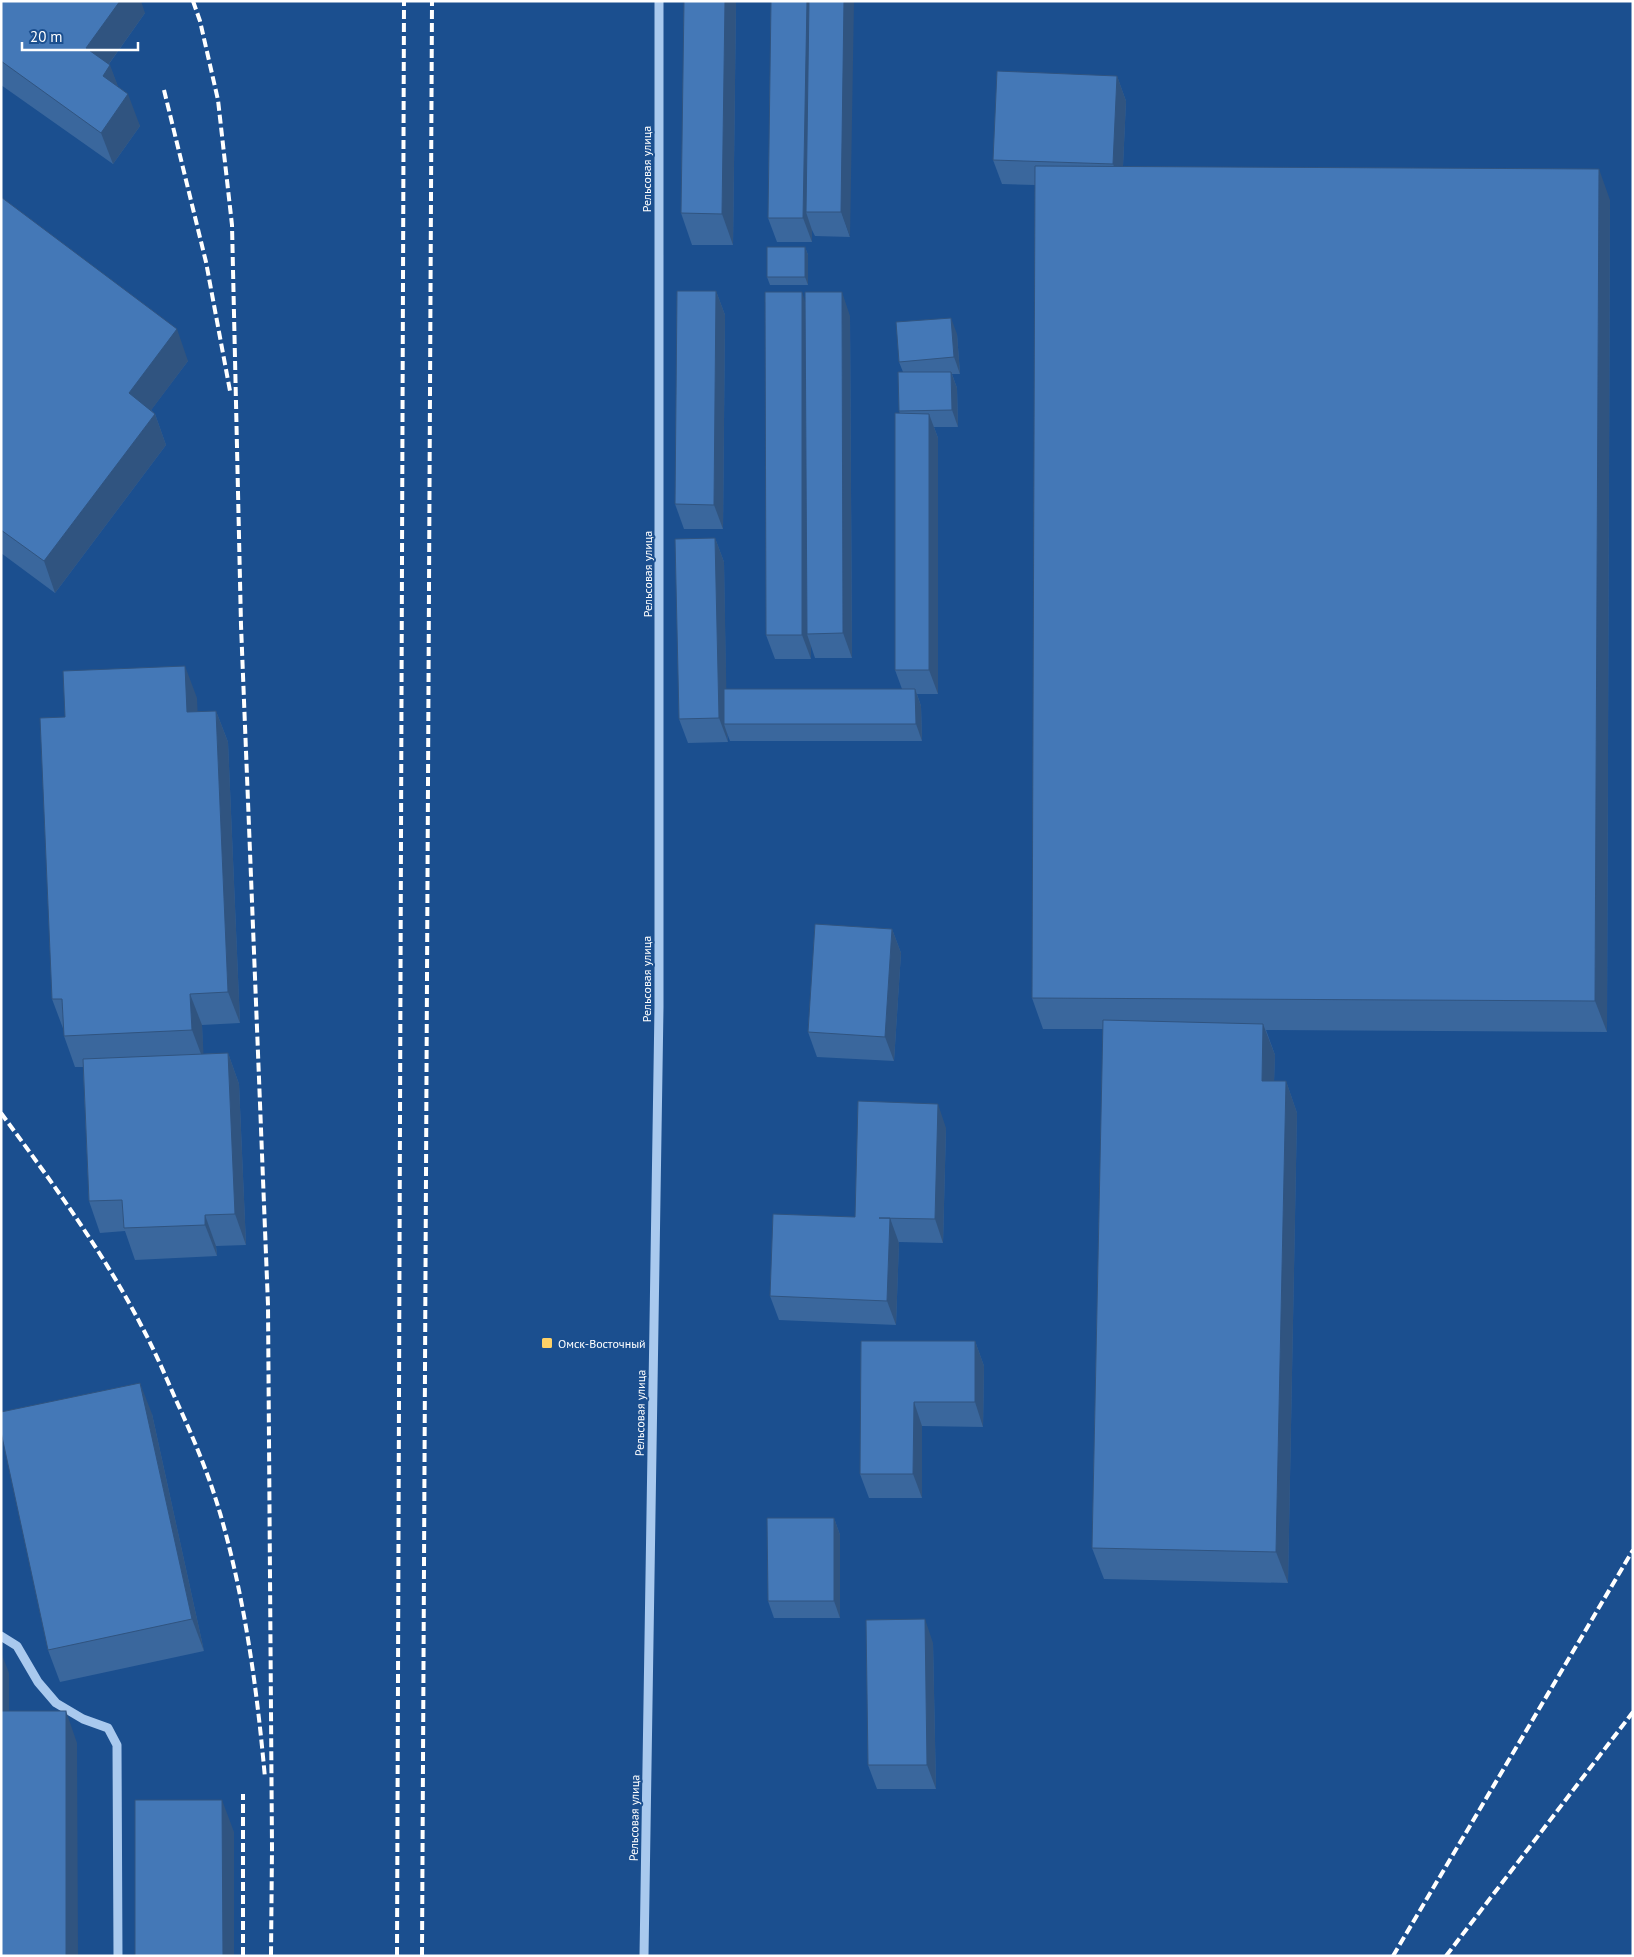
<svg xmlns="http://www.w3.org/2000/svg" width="1634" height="1957" font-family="'PT Sans',sans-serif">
<rect width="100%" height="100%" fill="#1b4f8f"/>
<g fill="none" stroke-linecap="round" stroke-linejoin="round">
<g stroke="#a9c9ee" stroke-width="9">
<polyline points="1,1636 17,1646 38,1682 56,1703 83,1719 108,1728 117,1745 118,1956"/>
<polyline points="644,1956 659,1007 659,1"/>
</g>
<g stroke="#fff" stroke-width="4" stroke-dasharray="9 4" stroke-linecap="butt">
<polyline points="193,1 200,21 218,100 232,225 241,625 268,1305 272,1848 271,1956"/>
<polyline points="164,90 206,262 230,391"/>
<path d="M1 1113C51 1181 102 1250 141 1325 154 1349 165 1375 176 1400 193 1437 209 1475 220 1513 245 1599 257 1689 265 1778"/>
<polyline points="243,1956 243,1794"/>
<polyline points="397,1956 404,1"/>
<polyline points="422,1956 432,1"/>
<polyline points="1393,1956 1633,1550"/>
<polyline points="1446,1956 1633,1712"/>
</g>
</g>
<g fill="#3a679d">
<polygon points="1,1 145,13 109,64 118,87 140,126 113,164 1,85"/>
<polygon points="684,1 736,1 733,245 692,245 681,213"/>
<polygon points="771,1 850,237 815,236 812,230 812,242 777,242 768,218"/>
<polygon points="1117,76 1126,101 1123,166 1610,200 1607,1032 1266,1030 1275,1055 1274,1081 1286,1081 1297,1113 1288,1583 1104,1579 1092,1548 1103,1029 1043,1029 1032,998 1035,185 1002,184 993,160"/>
<polygon points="1,197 188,361 151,410 155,414 166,445 55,593 1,553"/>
<polygon points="805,247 808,255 808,285 770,285 767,277"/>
<polygon points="716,291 725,315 723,529 684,529 675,504"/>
<polygon points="805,303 850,316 852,658 815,658 811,646 811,659 775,659 766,635"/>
<polygon points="957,334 960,374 952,374 957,388 958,427 934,427 938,438 938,694 917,694 921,706 922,741 730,741 727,733 728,742 688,743 679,719 715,538 724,562 726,689 902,689 895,670 900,414 899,411 903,372 899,362"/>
<polygon points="197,698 197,712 216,711 228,742 240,1023 202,1025 203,1054 228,1053 239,1084 246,1245 216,1246 217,1256 135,1260 125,1231 100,1233 89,1201 83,1067 75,1067 64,1036 64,1031 52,999 65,717"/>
<polygon points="892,929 901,953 894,1061 817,1057 808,1032"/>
<polygon points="946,1128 943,1243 899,1242 896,1325 779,1320 770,1296 855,1217"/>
<polygon points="861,1341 975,1341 984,1366 983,1427 922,1426 922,1498 869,1498 860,1474"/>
<polygon points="152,1414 204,1651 60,1682 48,1650"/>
<polygon points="834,1518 840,1535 840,1618 774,1618 768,1601"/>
<polygon points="933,1643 936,1789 877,1789 868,1765"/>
</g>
<g fill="#305480">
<polygon points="120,1 141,1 145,13 98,79 86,48"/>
<polygon points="725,1 736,1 733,245 722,214"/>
<polygon points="807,1 816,1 806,212 812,230 812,242 803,218"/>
<polygon points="844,1 854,1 850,237 841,212"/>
<polygon points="110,65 122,97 103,76"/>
<polygon points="1117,76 1126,101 1122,188 1113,164"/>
<polygon points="128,94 140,126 113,164 101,133"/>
<polygon points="1599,169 1610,200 1607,1032 1595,1001"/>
<polygon points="805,247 808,255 808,285 805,277"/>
<polygon points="716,291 725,315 723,529 714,505"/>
<polygon points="802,292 810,317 807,634 811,646 811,659 802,635"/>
<polygon points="842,292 850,316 852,658 843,633"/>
<polygon points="951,318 957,334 960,374 954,357"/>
<polygon points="177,329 188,361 140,425 129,393"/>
<polygon points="951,372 957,388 958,427 952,410"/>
<polygon points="155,414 166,445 55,593 44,561"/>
<polygon points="929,414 938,438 938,694 929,670"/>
<polygon points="715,538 724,562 727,724 724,724 727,733 728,742 719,718"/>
<polygon points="185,666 197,698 199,744 187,712"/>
<polygon points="915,689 921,706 922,741 916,724"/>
<polygon points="216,711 228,742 240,1023 228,992"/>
<polygon points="892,929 901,953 894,1061 885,1037"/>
<polygon points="190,994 202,1025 204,1062 192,1030"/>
<polygon points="1263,1024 1275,1055 1273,1112 1262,1081"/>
<polygon points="228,1053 239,1084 246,1245 235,1214"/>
<polygon points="1286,1081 1297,1113 1288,1583 1276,1552"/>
<polygon points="938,1104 946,1128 943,1243 935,1219"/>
<polygon points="205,1215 216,1246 217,1256 205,1225"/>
<polygon points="890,1218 899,1243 896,1325 887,1301"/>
<polygon points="975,1341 984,1366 983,1427 975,1402"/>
<polygon points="140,1383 152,1414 204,1651 192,1619"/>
<polygon points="914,1402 922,1426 922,1498 913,1474"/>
<polygon points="834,1518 840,1535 840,1618 834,1601"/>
<polygon points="925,1619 933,1643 936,1789 927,1765"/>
<polygon points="1,1652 9,1673 9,1742 1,1720"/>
<polygon points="66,1711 77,1743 78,1956 66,1956"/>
<polygon points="222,1800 234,1832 234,1956 223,1956"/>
</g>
<g fill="#4478b7" stroke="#305480">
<polygon points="1,1 120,1 86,48 110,65 103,76 128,94 101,133 1,61"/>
<polygon points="684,1 725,1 722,214 681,213"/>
<polygon points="771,1 807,1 803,218 768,218"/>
<polygon points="809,1 844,1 841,212 806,212"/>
<polygon points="997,71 1117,76 1113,164 993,160"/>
<polygon points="1035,166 1599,169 1595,1001 1032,998"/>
<polygon points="1,197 177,329 129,393 155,414 44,561 1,530"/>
<rect x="767" y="247" width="38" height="30"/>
<polygon points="677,291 716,291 714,505 675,504"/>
<polygon points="765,292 802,292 802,635 766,635"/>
<polygon points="805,292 842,292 843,633 807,634"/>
<polygon points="951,318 954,357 899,362 896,322"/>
<polygon points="898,372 951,372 952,410 899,411"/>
<polygon points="895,413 929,414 929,670 895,670"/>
<polygon points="715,538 719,718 679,719 675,539"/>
<polygon points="185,666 187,712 216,711 228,992 190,994 192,1030 64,1036 62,999 52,999 40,718 65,717 63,671"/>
<polygon points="724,689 915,689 916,724 724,724"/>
<polygon points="815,924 892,929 885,1037 808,1032"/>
<polygon points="1103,1020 1263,1024 1262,1081 1286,1081 1276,1552 1092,1548"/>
<polygon points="228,1053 235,1214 205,1215 205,1225 124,1228 122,1200 89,1201 83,1059"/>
<polygon points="858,1101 938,1104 935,1219 879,1218 890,1218 887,1301 770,1296 773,1214 855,1217"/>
<polygon points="861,1341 975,1341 975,1402 914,1402 913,1474 860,1474"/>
<polygon points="140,1383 192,1619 48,1650 1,1432 1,1412"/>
<polygon points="767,1518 834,1518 834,1601 768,1601"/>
<polygon points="925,1619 927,1765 868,1765 866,1620"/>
<rect x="1" y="1711" width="65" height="245"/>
<polygon points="135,1800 222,1800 223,1956 135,1956"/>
</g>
<rect fill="#ffd166" stroke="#1b4f8f" stroke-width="2" x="541" y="1337" width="12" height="12" rx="2.5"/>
<g text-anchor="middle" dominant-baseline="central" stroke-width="4" stroke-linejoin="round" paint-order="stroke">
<g font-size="12" fill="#fff" stroke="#1b4f8f">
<text transform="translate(646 169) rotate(-90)">Рельсовая улица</text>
<text transform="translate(647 574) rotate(-90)">Рельсовая улица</text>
<text transform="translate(646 979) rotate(-90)">Рельсовая улица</text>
<text transform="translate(640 1413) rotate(-89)">Рельсовая улица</text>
<text transform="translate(634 1818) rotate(-89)">Рельсовая улица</text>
</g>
<g font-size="12" fill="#fff" stroke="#1b4f8f" text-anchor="start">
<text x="558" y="1343">Омск-Восточный</text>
</g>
</g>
<rect width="1634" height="1957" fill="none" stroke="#ffffff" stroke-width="5"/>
<path d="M22 42v8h116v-8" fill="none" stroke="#ffffff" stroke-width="2.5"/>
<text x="30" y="42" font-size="15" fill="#ffffff" stroke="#1b4f8f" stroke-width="4" paint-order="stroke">20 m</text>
</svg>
